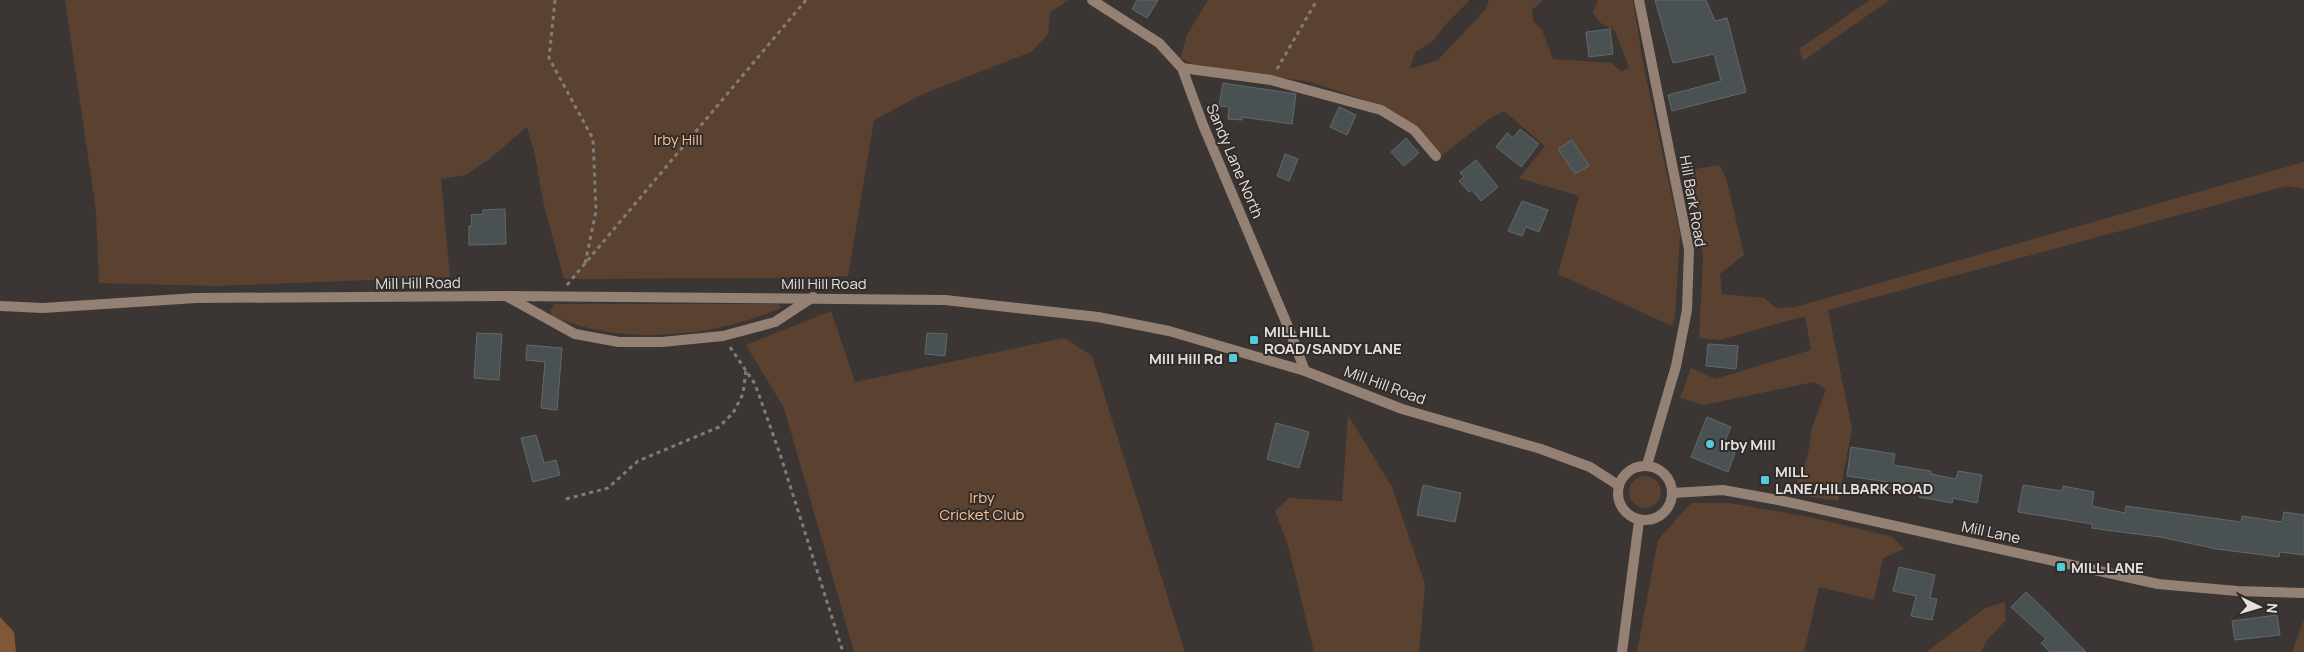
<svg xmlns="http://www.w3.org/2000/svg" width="2304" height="652" font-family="Manrope,sans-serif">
<rect width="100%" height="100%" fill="#3b3633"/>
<g fill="#5b4230">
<polygon points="65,0 1069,0 1050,12 1048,34 1031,52 923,94 874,120 848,276 774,278 564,279 543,201 535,155 527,127 488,160 466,175 441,179 450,277 217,286 99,283 96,210"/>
<polygon points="1208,0 1470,0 1445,25 1432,42 1415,52 1410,69 1438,60 1486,9 1489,0 1543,0 1532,10 1533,21 1542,30 1553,59 1611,63 1622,72 1629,67 1615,31 1599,22 1593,12 1598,0 1633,0 1643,63 1680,234 1675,316 1672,326 1558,274 1579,196 1519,178 1545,146 1504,111 1489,119 1441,156 1419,129 1396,113 1365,100 1310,82 1193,64 1180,58 1187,35"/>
<polygon points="1870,0 1889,0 1803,61 1799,49"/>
<polygon points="2304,162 2304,189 2286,186 1828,310 1852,429 1838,501 1792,494 1808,455 1812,428 1826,389 1814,382 1704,405 1680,398 1691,368 1715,379 1811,350 1805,316 1719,340 1699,338 1703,259 1690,170 1719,165 1726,178 1744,255 1720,274 1722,294 1764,298 1776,308 1795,307"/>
<path d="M554 304H779L781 308C714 337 625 346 557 318L552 315 550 311Z"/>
<polygon points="831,311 855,382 1064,338 1092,356 1185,652 854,652 784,408 746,345"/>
<polygon points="1348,415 1392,487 1425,584 1419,652 1314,652 1288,545 1275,511 1289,498 1342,501"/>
<circle cx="1645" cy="492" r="16"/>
<polygon points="1691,503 1730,503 1814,518 1893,537 1904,549 1883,558 1874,600 1819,587 1804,652 1637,652 1658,540"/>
<polygon points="2005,602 2006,620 1987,640 1981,652 1926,652 1985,608"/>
<polygon points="2304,619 2304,652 2292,652"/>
</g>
<polygon fill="#815736" points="0,617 14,632 16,652 0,652"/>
<g fill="#4a5153" stroke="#62696b">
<polygon points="1137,0 1158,0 1147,18 1132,9"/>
<polygon points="1655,0 1706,0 1715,21 1727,18 1746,92 1672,111 1668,95 1721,81 1714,54 1673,63"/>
<polygon points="1610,29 1613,54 1589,57 1586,32"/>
<polygon points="1223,83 1296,94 1292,124 1242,117 1242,120 1228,119 1229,107 1219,106"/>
<polygon points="1339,107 1356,115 1347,135 1330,127"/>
<polygon points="1520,129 1539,144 1521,167 1496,147 1507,133 1513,138"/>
<polygon points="1406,138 1419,153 1404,166 1391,152"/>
<polygon points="1572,140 1589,166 1575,174 1558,149"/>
<polygon points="1285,154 1298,159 1289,181 1277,176"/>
<polygon points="1476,160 1498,187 1481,201 1472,190 1469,192 1459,181 1464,177 1460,173"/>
<polygon points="1522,201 1548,210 1539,232 1526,227 1522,236 1508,231"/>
<polygon points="505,209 506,244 469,245 469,226 472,226 471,215 483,214 483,210"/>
<polygon points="477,333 502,334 499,380 474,378"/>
<polygon points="927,333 947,334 945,356 925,354"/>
<polygon points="1708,344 1738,346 1736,369 1706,366"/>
<polygon points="527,345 562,348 557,410 541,408 545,362 526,360"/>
<polygon points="1707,417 1731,427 1722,448 1735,453 1728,472 1691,457"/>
<polygon points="1276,423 1309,432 1299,468 1267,459"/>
<polygon points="536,435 544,463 556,460 560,475 533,482 521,438"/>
<polygon points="1851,447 1895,454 1893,465 1931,471 1931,474 1956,479 1958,471 1982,475 1977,503 1953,498 1952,503 1919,497 1920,493 1887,488 1888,482 1847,476"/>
<polygon points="1423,485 1461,493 1455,522 1417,515"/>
<polygon points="2023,485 2062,491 2063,486 2094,492 2092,506 2125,513 2126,506 2241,522 2242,516 2282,522 2284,512 2304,515 2304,555 2280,552 2279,557 2217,549 2160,537 2105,530 2092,528 2092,524 2018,512"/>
<polygon points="1899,567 1935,575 1930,598 1937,599 1932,620 1911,616 1916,596 1893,591"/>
<polygon points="2026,592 2044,609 2086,652 2050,652 2041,643 2046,639 2011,607"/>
<polygon points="2277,615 2280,635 2235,640 2232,621"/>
</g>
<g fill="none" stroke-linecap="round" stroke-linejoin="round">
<g stroke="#807c79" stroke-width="3" stroke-dasharray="4 4" stroke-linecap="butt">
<polyline points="555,0 549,58 593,139 596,211 585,264"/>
<polyline points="1277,69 1317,0"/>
<polyline points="567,285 806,0"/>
<polyline points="730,347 755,384 780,454 843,652"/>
<polyline points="566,499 608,488 638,461 719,427 733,413 743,394 746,370"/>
</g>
<g stroke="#958173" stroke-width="10">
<polyline points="1182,68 1271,80 1381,110 1414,130 1436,156"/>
<polyline points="506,296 575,334 619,342 662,342 723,336 775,322 813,297"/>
</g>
<polyline stroke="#958173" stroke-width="10" points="1092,0 1159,43 1182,68 1203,125 1289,329 1305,371"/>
<g stroke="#958173" stroke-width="10">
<polyline points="1639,0 1689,249 1687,310 1676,366 1647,465"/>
<polyline points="0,306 43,308 196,298 506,296 945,300 1098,317 1169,331 1305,371 1402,409 1541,449 1590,467 1618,485"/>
<circle cx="1645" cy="493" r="27"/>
<polyline points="1673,493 1723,490 1783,501 2158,584 2237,591 2304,593"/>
<polyline points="1622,652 1639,521"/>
</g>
</g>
<g fill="#54cadd" stroke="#312c29" stroke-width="2">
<rect x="1249" y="335" width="10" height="10" rx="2.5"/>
<rect x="1228" y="353" width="10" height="10" rx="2.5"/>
<circle cx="1710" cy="444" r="5"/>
<rect x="1760" y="475" width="10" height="10" rx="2.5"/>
<rect x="2056" y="562" width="10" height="10" rx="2.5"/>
</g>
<g text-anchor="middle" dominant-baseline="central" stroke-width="4" stroke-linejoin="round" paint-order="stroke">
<g font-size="15" fill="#f8c299" stroke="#312c29">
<text x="678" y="139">Irby Hill</text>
<text x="982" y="497">Irby<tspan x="982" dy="17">Cricket Club</tspan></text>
</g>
<g font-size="15" fill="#e4e1df" stroke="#312c29">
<text transform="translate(1235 161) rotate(67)">Sandy Lane North</text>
<text transform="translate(1693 201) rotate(80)">Hill Bark Road</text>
<text transform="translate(418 283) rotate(-1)">Mill Hill Road</text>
<text x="824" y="283">Mill Hill Road</text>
<text transform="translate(1385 385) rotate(20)">Mill Hill Road</text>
<text transform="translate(1991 532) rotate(12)">Mill Lane</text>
</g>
<g font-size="15" font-weight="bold" fill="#e4e1df" stroke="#312c29" text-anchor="start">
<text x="1264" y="331">MILL HILL<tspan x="1264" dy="17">ROAD/SANDY LANE</tspan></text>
<text x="1223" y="358" text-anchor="end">Mill Hill Rd</text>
<text x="1720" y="444">Irby Mill</text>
<text x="1775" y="471">MILL<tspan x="1775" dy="17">LANE/HILLBARK ROAD</tspan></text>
<text x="2071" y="567">MILL LANE</text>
</g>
</g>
<g transform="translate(2259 607) rotate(95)" stroke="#312c29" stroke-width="4" paint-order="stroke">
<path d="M0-4L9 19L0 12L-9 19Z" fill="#e4e1df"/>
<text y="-8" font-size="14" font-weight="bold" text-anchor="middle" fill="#e4e1df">N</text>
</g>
</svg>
